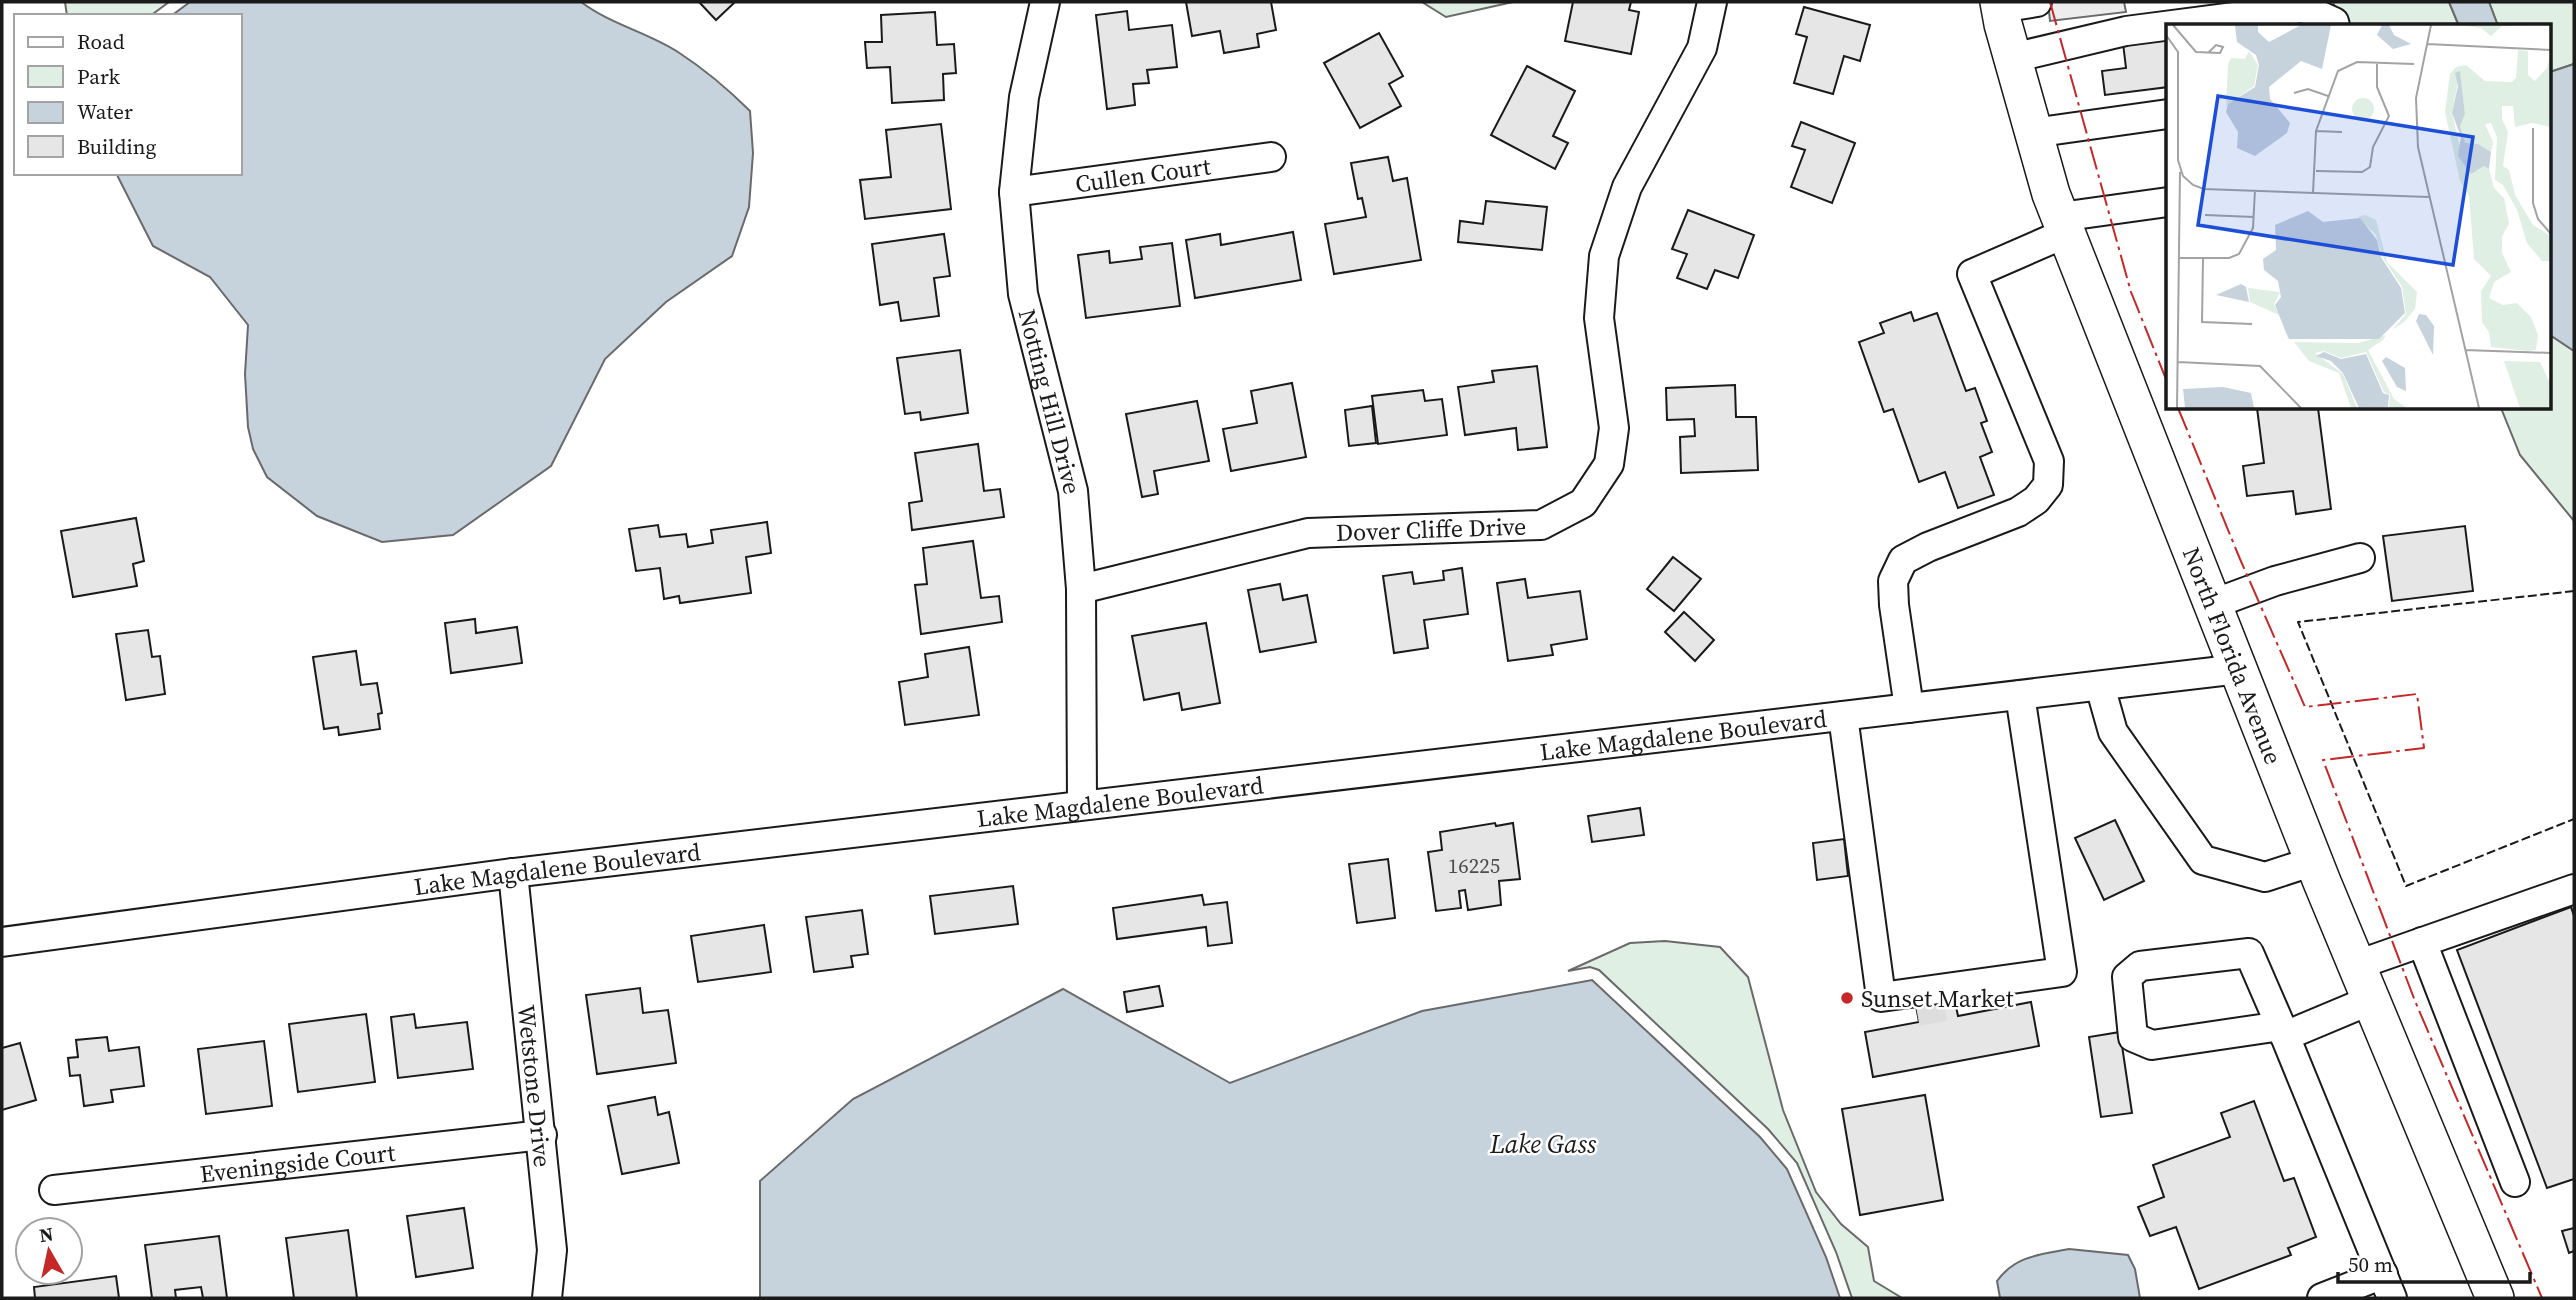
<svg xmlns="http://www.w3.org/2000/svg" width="2576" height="1300" font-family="'Source Serif 4',serif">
<rect width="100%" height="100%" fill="#fff"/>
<g fill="#e0efe3" stroke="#6a6a6a" stroke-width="2">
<polygon points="65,2 169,2 150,16 67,16"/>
<polygon points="1422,2 1513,2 1446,17"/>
<polygon points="2333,2 2449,2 2459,26 2342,26"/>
<polygon points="2489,2 2574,2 2574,64 2550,72 2550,26 2498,26"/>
<polygon points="2550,335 2574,351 2574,521 2520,455 2501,408 2550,408"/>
<polygon points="1665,941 1720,947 1748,977 1783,1110 1816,1192 1841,1224 1868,1247 1874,1281 1902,1298 1852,1298 1836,1252 1797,1163 1768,1129 1599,970 1590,967 1568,971 1630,943"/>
</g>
<polygon fill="#ededed" stroke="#6a6a6a" stroke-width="2" points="2048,2 2124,2 2126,12 2050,21"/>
<g fill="#c6d2dc" stroke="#6a6a6a" stroke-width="2">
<path d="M190 2H581C612 25 647 32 678 52 704 69 728 89 750 111L753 153 749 207 732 256 666 302 605 359 551 466 453 535 382 542 317 516 267 477 253 449 248 427 245 374 248 325 210 277 153 246 116 173H240V16H171Z"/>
<polygon points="2449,2 2489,2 2498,26 2459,26"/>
<polygon points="2574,64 2574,351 2550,335 2550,72"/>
<polygon points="1592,980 1760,1137 1787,1169 1826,1257 1840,1298 760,1298 760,1181 853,1099 1063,989 1230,1083 1422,1011"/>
<path d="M2069 1249 2128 1255 2135 1269 2140 1298H2000L1997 1281C2016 1255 2040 1255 2069 1249Z"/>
</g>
<g fill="#e6e6e6" stroke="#1a1a1a" stroke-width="2">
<polygon points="699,2 735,2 716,20"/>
<polygon points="1186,2 1271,2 1276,30 1257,34 1259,47 1224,53 1220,31 1192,36"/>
<polygon points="1573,2 1631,2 1629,10 1639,12 1631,54 1565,41"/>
<polygon points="1804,7 1870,25 1860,61 1844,56 1833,94 1794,83 1807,37 1796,34"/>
<polygon points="1127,11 1129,30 1172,25 1177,67 1147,70 1149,83 1133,84 1135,105 1107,109 1096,15"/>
<polygon points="935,12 937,45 954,44 956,73 943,74 944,100 892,103 890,67 867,68 865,42 882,42 881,15"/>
<polygon points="2316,21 2316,26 2272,26"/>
<polygon points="1379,33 1403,76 1389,84 1401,106 1360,128 1324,63"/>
<polygon points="2168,38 2168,87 2105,95 2102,71 2126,68 2123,43"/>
<polygon points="1527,66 1575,91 1553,136 1568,143 1555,169 1491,135"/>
<polygon points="1801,122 1855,143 1832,203 1791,187 1805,150 1792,146"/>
<polygon points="941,124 951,209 865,219 860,180 891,177 886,130"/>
<polygon points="1388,157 1393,181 1407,178 1421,260 1334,274 1325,224 1366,217 1362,198 1358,199 1351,163"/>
<polygon points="1486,201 1547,207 1542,250 1458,242 1460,221 1483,224"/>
<polygon points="1688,210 1754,235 1738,278 1715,270 1707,289 1677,278 1687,254 1672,249"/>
<polygon points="1293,232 1301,280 1195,298 1186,240 1220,234 1221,245"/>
<polygon points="944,234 950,276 934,278 939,316 901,321 898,302 880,305 872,244"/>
<polygon points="1172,243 1180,306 1086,318 1078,255 1109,251 1110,263 1142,259 1140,247"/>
<polygon points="1911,312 1914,321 1937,313 1966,391 1975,388 1987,421 1981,423 1992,452 1980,457 1994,495 1958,508 1945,472 1919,482 1893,409 1884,412 1859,342 1884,333 1880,323"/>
<polygon points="960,350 968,413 921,420 920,412 905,414 897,358"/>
<polygon points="1537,366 1547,447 1518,450 1516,428 1465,435 1458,387 1494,382 1492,371"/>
<polygon points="1292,383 1306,457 1231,471 1223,429 1257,423 1251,391"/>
<polygon points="1735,385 1736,417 1756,417 1758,470 1681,473 1680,437 1695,436 1694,419 1667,420 1666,388"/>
<polygon points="1423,390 1425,401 1442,399 1447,435 1378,444 1372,396"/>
<polygon points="1197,401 1209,461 1154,471 1158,494 1142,497 1126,414"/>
<polygon points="1372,406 1376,443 1349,446 1345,410"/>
<polygon points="2257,408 2318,408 2331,509 2296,514 2293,491 2247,496 2243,466 2264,463"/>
<polygon points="978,444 984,491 1000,489 1004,517 912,530 909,503 922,501 915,453"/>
<polygon points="136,518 144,561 133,564 137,586 73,597 61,531"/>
<polygon points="767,522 771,553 746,557 751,593 680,603 679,596 664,599 660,568 636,571 629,529 658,525 660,537 686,534 688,547 713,543 711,530"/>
<polygon points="2465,526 2473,591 2392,601 2383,536"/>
<polygon points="973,541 981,598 999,596 1002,622 921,634 915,585 927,584 923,548"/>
<polygon points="1673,557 1701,579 1674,611 1647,589"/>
<polygon points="1462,568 1468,614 1424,620 1428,648 1394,653 1383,576 1412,572 1414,584 1444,580 1443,571"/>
<polygon points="1525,579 1528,598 1580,591 1587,639 1551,645 1553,655 1508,661 1497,583"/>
<polygon points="1280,584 1283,600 1307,595 1316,642 1260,652 1248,590"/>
<polygon points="1684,612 1714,640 1695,661 1665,632"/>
<polygon points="475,619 476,633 517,627 522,663 451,673 445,623"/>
<polygon points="1206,623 1220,703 1182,710 1179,693 1144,700 1132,636"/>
<polygon points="148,630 152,657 160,656 165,694 126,700 116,634"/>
<polygon points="969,647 979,715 905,725 899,682 928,677 925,654"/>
<polygon points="356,651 361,685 377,683 382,713 378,714 380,729 339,735 338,727 324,729 313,657"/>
<polygon points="1640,808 1644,835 1592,842 1588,816"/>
<polygon points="2115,820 2144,881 2104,900 2075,838"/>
<polygon points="1495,823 1496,826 1513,823 1520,879 1499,881 1501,905 1468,910 1465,890 1459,891 1461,908 1436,911 1428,852 1442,850 1440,832"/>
<polygon points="1844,839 1848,876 1817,880 1813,843"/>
<polygon points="1388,859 1395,918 1357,923 1349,864"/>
<polygon points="1013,886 1018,924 935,934 930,896"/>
<polygon points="1202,895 1204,905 1227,902 1232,943 1208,946 1206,927 1117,939 1113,908"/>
<polygon points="2571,907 2574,916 2574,1179 2547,1188 2457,950"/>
<polygon points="862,910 868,954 851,956 853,967 814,972 806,917"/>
<polygon points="764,925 771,972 698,982 691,936"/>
<polygon points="1159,986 1163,1006 1127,1012 1124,992"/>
<polygon points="1952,987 1958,1016 2031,1002 2039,1046 1873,1077 1865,1032 1919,1022 1914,995"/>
<polygon points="640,988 643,1013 668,1010 676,1063 597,1074 586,995"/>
<polygon points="366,1014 375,1082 298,1092 289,1024"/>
<polygon points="414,1014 416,1028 467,1022 473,1069 398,1078 391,1017"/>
<polygon points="2120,1032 2132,1113 2101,1117 2089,1037"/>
<polygon points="107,1037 109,1051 139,1047 144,1086 111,1090 113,1102 84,1106 80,1075 70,1076 68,1058 78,1057 76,1040"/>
<polygon points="264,1041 272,1106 206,1114 198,1049"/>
<polygon points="20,1043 36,1100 2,1110 2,1048"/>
<polygon points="1925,1095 1943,1200 1860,1215 1842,1109"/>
<polygon points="655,1097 658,1115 669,1112 679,1163 622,1174 608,1106"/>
<polygon points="2254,1101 2284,1181 2294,1178 2316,1237 2288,1248 2291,1255 2199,1289 2176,1227 2150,1236 2138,1207 2164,1197 2153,1165 2230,1137 2221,1113"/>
<polygon points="464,1208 473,1268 416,1277 407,1216"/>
<polygon points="2574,1228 2574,1251 2569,1253 2562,1231"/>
<polygon points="348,1230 357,1298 294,1298 286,1238"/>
<polygon points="219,1236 227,1298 203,1298 201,1287 175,1290 176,1298 152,1298 145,1245"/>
<polygon points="116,1276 119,1298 35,1298 34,1287"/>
</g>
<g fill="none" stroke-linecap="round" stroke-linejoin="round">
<polyline stroke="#ddd" stroke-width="28" stroke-dasharray="28 14" stroke-linecap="butt" points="1917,1012 1956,1005"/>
<g stroke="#1a1a1a" stroke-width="32">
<g id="minor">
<path id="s1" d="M1045 2 1024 97 1014 192 1023 294 1073 491 1081 589 1082 805"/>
<polyline points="2000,8 2037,2"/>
<polyline points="2012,58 2126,31 2303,8 2334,22 2335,26"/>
<polyline points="2033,133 2168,114"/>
<path id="s2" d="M1014 192 1271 157"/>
<polyline points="2060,217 2168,202"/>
<path id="s3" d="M1081 589 1308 533 1541 525 1583 503 1609 464 1614 428 1599 318 1604 256 1627 187 1702 48 1712 2"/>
<polyline points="2213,604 2275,581 2360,558"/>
<polyline points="2100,686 2113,732 2203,860 2265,877 2314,861"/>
<polyline points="1909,708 1894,605 1893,581 1903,560 1928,547 2018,512 2036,500 2048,485 2049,461 1972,274 2066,233"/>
<polyline points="1843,716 1881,997 2062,972 2020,695"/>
<path id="s4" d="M513 873 552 1250 547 1298"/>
<path id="s5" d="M2 942 513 873 2239 669"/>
<polyline points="2422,942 2515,1182"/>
<polyline points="2357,965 2574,889"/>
<polyline points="2371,1000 2285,1036 2392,1298"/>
<polyline points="2281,1026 2152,1045 2133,1037 2127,977 2140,966 2249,953 2285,1036"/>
<path id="s6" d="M54 1190 542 1135"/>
<polyline points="2322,1298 2383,1274"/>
</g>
</g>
<g stroke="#1a1a1a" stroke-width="40">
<g id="major">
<path id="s7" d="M1999 2 2003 24 2051 194 2322 882 2495 1298"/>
</g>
</g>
<use href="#minor" stroke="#fff" stroke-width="28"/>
<use href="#major" stroke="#fff" stroke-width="37"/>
<polyline stroke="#1a1a1a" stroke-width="2" stroke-dasharray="9 3.5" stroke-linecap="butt" points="2574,591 2298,622 2406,886 2574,819"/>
<g stroke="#c62828" stroke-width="2" stroke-dasharray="24 5 3.5 5" stroke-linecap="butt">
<polyline points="2050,2 2131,292 2168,384"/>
<polyline points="2178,408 2240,559 2305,707 2417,694 2424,748 2323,760 2415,1001 2542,1298"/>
</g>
</g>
<circle fill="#c62828" stroke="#fff" stroke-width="2.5" cx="1847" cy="998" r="7"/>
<g text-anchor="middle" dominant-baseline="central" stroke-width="5" stroke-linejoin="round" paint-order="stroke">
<g font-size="21" fill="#4d4d4d">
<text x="1474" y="865">16225</text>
</g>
<g font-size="24" fill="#1a1a1a" stroke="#fff">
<text stroke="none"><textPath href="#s2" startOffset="130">Cullen Court</textPath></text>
<text stroke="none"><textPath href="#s1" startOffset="406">Notting Hill Drive</textPath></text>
<text stroke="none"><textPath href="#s3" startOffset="357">Dover Cliffe Drive</textPath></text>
<text stroke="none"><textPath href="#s7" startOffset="695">North Florida Avenue</textPath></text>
<text stroke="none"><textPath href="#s5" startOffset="1694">Lake Magdalene Boulevard</textPath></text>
<text stroke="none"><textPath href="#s5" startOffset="1127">Lake Magdalene Boulevard</textPath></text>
<text stroke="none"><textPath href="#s5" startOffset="560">Lake Magdalene Boulevard</textPath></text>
<text stroke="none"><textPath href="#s4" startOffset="214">Wetstone Drive</textPath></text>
<text stroke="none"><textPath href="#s6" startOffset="245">Eveningside Court</textPath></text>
</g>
<g font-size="24" fill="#1a1a1a" stroke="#fff" text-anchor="start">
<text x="1861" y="998">Sunset Market</text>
</g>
<g font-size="26" font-style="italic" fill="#1a1a1a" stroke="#fff">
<text x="1543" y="1144">Lake Gass</text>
</g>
</g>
<g transform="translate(2166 24)">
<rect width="385" height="385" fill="#fff"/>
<path d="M292 1H363L336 2 325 12 315 4ZM352 26 362 27V51L369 57 381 44 385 28V103L366 99 349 103 347 82H336V95L342 108 337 142 343 146 349 171 367 201 385 212V237H376L361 219 351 186 337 161 329 156 331 113 325 99 319 100 327 118 325 128 299 120 294 102 299 90 294 48 286 89 293 119 312 146 318 142 323 145 328 164 338 174 343 200 336 212V229L345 248 328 258 323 274 337 281 351 279 365 293 372 311 370 326 362 327 325 323 323 308 316 298 315 267 325 252 308 235 303 172 294 157 279 88 284 50 290 43 300 41 319 57 346 58 350 54ZM83 27 92 41 88 62 60 82 62 40 65 34 79 35ZM186 85a11 11 0 1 1 22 0a11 11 0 1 1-22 0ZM199 191 210 196 221 238 251 268 249 285 238 298 226 306 240 290 236 263 216 232 210 211 192 193ZM82 264 114 268 108 281 120 301 122 315 113 291 84 278ZM220 311 217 316 202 326 228 375 241 384H223L224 371 218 368 200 328 175 334 158 327 149 329 177 350 191 384H185L173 349 143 337 128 318 192 319ZM338 337 374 338 385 361V384H354Z" fill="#e0efe3"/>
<path d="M69 1H92V8L103 18 135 1H165L156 45 135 37 103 63 104 75 124 99 121 109 89 132 71 124 72 108 60 88 62 80 89 63 93 41 90 31 71 18ZM216 1H223L228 11 245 20 227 25 211 11ZM294 47 299 90 294 102 299 119 312 120 325 128 323 145 318 142 305 150 292 132 295 113 286 89 292 62 289 49ZM142 187 157 198 194 194 211 216 215 233 235 264 239 289 213 315H123L109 281 115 273 112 257 98 246 97 235 110 226 109 201ZM75 260 80 263 83 278 50 271ZM253 290 260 291 268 302 267 331 250 297ZM158 328 175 335 200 330 217 369 223 371 222 383 193 384 177 349 165 337 150 332ZM220 333 239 344 240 367 231 363 216 337ZM57 363 85 369 88 384H19L17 365Z" fill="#c6d2dc"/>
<path fill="none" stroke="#a3a3a3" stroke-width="2" d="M7 1 30 28 54 29 57 23 50 21 43 28M265 1 250 74 252 123 313 384M0 11 12 28V136L17 152 27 161 38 165 263 173M261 20 385 26M128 69 142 65 162 72M367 104V179L372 195 385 210M150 107 176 108M150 147 196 148 204 143 207 123 223 92 211 63V40M147 169 150 107 172 47 191 38 248 40M39 191 88 193M13 234H63L73 230 87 204 89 166M37 235 36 298 86 300M299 326 385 329M12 338 94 342 135 384M11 384 14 148"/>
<path fill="#1d4ed8" fill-opacity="0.15" stroke="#1d4ed8" stroke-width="3.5" d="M52 72 307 113 287 241 32 201Z"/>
<rect width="385" height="385" fill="none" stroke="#1a1a1a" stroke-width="3.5"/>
</g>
<rect width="2576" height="1300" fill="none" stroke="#1a1a1a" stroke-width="7"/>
<rect x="14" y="14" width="228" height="161" fill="#ffffff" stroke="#a3a3a3" stroke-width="2"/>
<rect x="28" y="37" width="35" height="10" fill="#ffffff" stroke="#a3a3a3" stroke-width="2"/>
<text x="77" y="49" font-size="21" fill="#1a1a1a">Road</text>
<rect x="28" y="66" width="35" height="21" fill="#e0efe3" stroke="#a3a3a3" stroke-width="2"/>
<text x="77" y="84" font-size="21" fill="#1a1a1a">Park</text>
<rect x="28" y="102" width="35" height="21" fill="#c6d2dc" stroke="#a3a3a3" stroke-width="2"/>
<text x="77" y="119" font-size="21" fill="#1a1a1a">Water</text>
<rect x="28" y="136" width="35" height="21" fill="#e6e6e6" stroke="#a3a3a3" stroke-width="2"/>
<text x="77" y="154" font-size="21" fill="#1a1a1a">Building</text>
<g transform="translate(49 1251) rotate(351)"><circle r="33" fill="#ffffff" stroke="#a3a3a3" stroke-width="2"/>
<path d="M0-5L12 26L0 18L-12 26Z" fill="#c62828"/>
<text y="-10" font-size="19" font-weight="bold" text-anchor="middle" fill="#1a1a1a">N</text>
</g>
<path d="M2338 1272v10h192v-10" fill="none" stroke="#1a1a1a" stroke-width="3.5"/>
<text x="2348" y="1272" font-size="21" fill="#1a1a1a" stroke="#ffffff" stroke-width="5" paint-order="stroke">50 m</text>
</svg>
